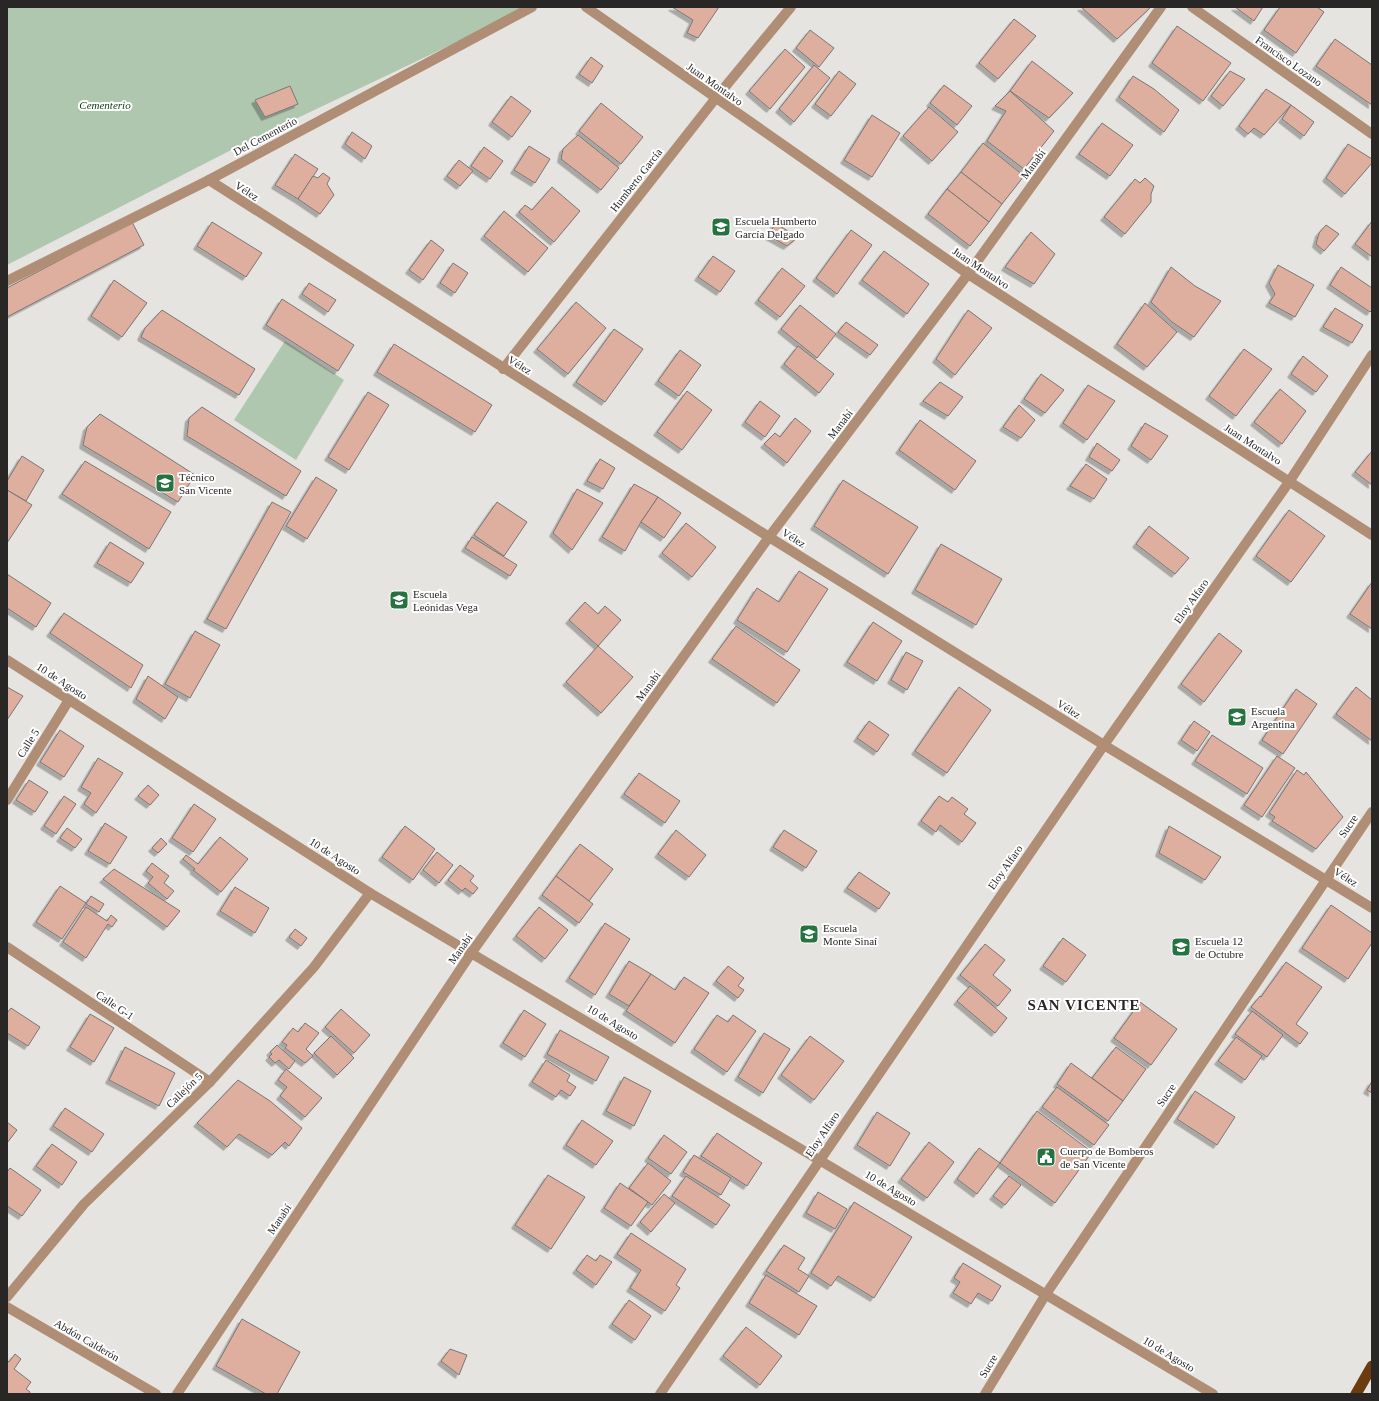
<svg xmlns="http://www.w3.org/2000/svg" width="1379" height="1401" font-family="Georgia,serif">
<defs>
<filter id="shadow"><feDropShadow dx="-3.5" dy="3.5" stdDeviation="0" flood-color="#0004"/></filter>
</defs>
<rect width="100%" height="100%" fill="#e6e4e0"/>
<g fill="#b0c7af">
<polygon points="7,7 522,7 526,9 239,146 7,265"/>
<polygon points="285,341 344,380 296,460 234,420"/>
</g>
<g fill="#deae9e" stroke="#7a7674" filter="url(#shadow)">
<polygon points="672,7 719,7 698,38 687,33 693,20"/>
<polygon points="1081,7 1151,7 1117,39"/>
<polygon points="1235,7 1263,7 1254,21"/>
<polygon points="1280,7 1317,7 1324,12 1296,53 1264,30"/>
<polygon points="1014,19 1036,36 998,79 979,63"/>
<polygon points="1177,26 1231,63 1203,101 1152,63"/>
<polygon points="810,30 834,48 819,67 796,48"/>
<polygon points="1335,39 1372,65 1372,105 1316,66"/>
<polygon points="785,49 805,67 770,109 749,91"/>
<polygon points="591,57 603,66 592,83 579,74"/>
<polygon points="1032,61 1073,93 1049,118 1010,91"/>
<polygon points="814,65 830,78 794,122 779,109"/>
<polygon points="839,71 856,84 831,116 815,104"/>
<polygon points="1230,71 1245,79 1223,106 1211,96"/>
<polygon points="1133,76 1154,89 1179,110 1164,132 1119,97"/>
<polygon points="944,85 972,106 957,125 930,103"/>
<polygon points="290,86 298,104 265,117 255,100"/>
<polygon points="1266,89 1291,105 1264,135 1254,128 1248,134 1239,126"/>
<polygon points="1010,91 1054,131 1024,169 987,141 1006,111 995,106"/>
<polygon points="511,96 531,111 512,137 492,122"/>
<polygon points="601,103 643,137 621,164 579,131"/>
<polygon points="1291,105 1314,122 1304,136 1282,119"/>
<polygon points="929,107 958,132 932,161 903,136"/>
<polygon points="872,115 900,133 872,177 844,160"/>
<polygon points="1102,123 1133,145 1110,176 1079,154"/>
<polygon points="352,132 372,146 365,159 345,144"/>
<polygon points="578,135 619,168 601,190 561,159 563,149"/>
<polygon points="983,143 1024,176 1002,204 961,172"/>
<polygon points="1348,144 1372,159 1372,163 1345,194 1326,178"/>
<polygon points="529,146 550,159 535,183 514,170"/>
<polygon points="484,147 503,161 490,179 471,166"/>
<polygon points="295,154 318,169 298,199 275,185"/>
<polygon points="459,160 473,171 460,186 447,176"/>
<polygon points="961,172 1002,204 989,222 947,189"/>
<polygon points="323,173 330,178 327,184 334,195 320,214 298,199 313,176 318,178"/>
<polygon points="1145,178 1154,186 1151,194 1151,202 1125,234 1104,217 1135,179 1140,183"/>
<polygon points="552,187 580,211 554,242 519,212 525,205 532,210"/>
<polygon points="947,189 989,222 970,246 928,214"/>
<polygon points="504,211 548,248 528,272 484,236"/>
<polygon points="1372,221 1372,257 1355,244"/>
<polygon points="132,222 144,245 7,317 7,288"/>
<polygon points="212,222 262,253 246,277 197,246"/>
<polygon points="775,223 798,237 787,246 769,236"/>
<polygon points="1326,225 1339,234 1324,251 1316,244 1319,233"/>
<polygon points="851,230 872,245 837,294 816,278"/>
<polygon points="1031,232 1055,254 1034,284 1005,267"/>
<polygon points="431,240 444,250 423,280 409,270"/>
<polygon points="884,251 929,284 907,314 862,280"/>
<polygon points="713,256 735,271 720,292 698,277"/>
<polygon points="453,263 468,273 455,293 440,283"/>
<polygon points="1278,265 1314,285 1295,317 1269,303 1275,294 1269,283"/>
<polygon points="1171,267 1195,286 1221,301 1194,337 1172,322 1151,302"/>
<polygon points="1341,267 1372,288 1372,310 1370,312 1330,285"/>
<polygon points="782,268 805,286 780,317 758,300"/>
<polygon points="114,280 147,303 122,337 91,316"/>
<polygon points="309,283 336,300 328,312 302,294"/>
<polygon points="282,299 354,345 338,371 266,325"/>
<polygon points="576,302 606,328 568,374 537,349"/>
<polygon points="1145,303 1177,332 1147,367 1117,344"/>
<polygon points="800,305 836,334 817,358 781,329"/>
<polygon points="1335,308 1363,325 1352,343 1323,327"/>
<polygon points="162,310 255,369 239,395 141,337 145,328"/>
<polygon points="968,310 992,328 955,375 936,359"/>
<polygon points="846,322 878,345 870,355 838,332"/>
<polygon points="614,329 643,349 605,402 576,382"/>
<polygon points="394,344 492,405 475,432 377,372"/>
<polygon points="798,346 834,374 819,393 784,364"/>
<polygon points="1244,349 1272,369 1236,416 1209,396"/>
<polygon points="680,350 701,365 679,396 658,381"/>
<polygon points="1303,356 1328,376 1316,392 1291,374"/>
<polygon points="1041,374 1064,390 1045,413 1024,399"/>
<polygon points="940,382 963,397 948,416 923,401"/>
<polygon points="1088,385 1115,401 1087,440 1063,423"/>
<polygon points="1280,389 1306,411 1282,444 1254,422"/>
<polygon points="687,391 712,410 682,450 657,432"/>
<polygon points="368,392 389,405 349,470 328,457"/>
<polygon points="760,401 780,416 765,437 745,422"/>
<polygon points="1019,405 1035,420 1021,438 1003,427"/>
<polygon points="202,407 301,471 286,496 187,436 189,418"/>
<polygon points="100,414 195,475 178,502 83,445 87,427"/>
<polygon points="795,418 811,431 787,463 764,444 775,433 780,437"/>
<polygon points="920,420 976,461 955,490 899,450"/>
<polygon points="1145,423 1168,436 1151,460 1131,446"/>
<polygon points="1097,443 1120,460 1112,471 1089,457"/>
<polygon points="1372,451 1372,485 1355,472"/>
<polygon points="22,456 44,470 26,501 7,490 7,481"/>
<polygon points="600,459 615,468 603,489 587,481"/>
<polygon points="85,461 171,512 149,549 62,494"/>
<polygon points="1086,464 1107,479 1094,499 1070,486"/>
<polygon points="316,477 337,490 307,539 286,526"/>
<polygon points="843,480 918,527 888,574 814,526"/>
<polygon points="634,484 658,497 641,522 625,551 602,537"/>
<polygon points="577,489 603,503 572,550 553,533"/>
<polygon points="7,490 32,505 7,543"/>
<polygon points="658,497 681,513 664,538 641,522"/>
<polygon points="272,502 291,512 226,629 207,619"/>
<polygon points="497,502 527,522 504,556 474,535"/>
<polygon points="1289,510 1325,536 1291,582 1256,556"/>
<polygon points="686,523 716,547 692,577 662,553"/>
<polygon points="1149,526 1189,558 1175,574 1136,544"/>
<polygon points="472,537 517,565 510,576 465,548"/>
<polygon points="110,542 144,563 131,583 97,563"/>
<polygon points="941,544 1002,579 976,625 915,590"/>
<polygon points="799,571 828,589 787,652 737,620 757,588 779,602"/>
<polygon points="7,574 51,603 36,627 7,608"/>
<polygon points="1372,582 1372,629 1350,614"/>
<polygon points="585,602 598,614 605,606 621,620 598,646 569,620"/>
<polygon points="64,613 143,665 131,688 50,633"/>
<polygon points="873,622 902,641 877,681 847,662"/>
<polygon points="736,626 800,670 777,703 712,659"/>
<polygon points="195,631 220,645 190,698 165,684"/>
<polygon points="1219,633 1242,651 1204,702 1181,684"/>
<polygon points="598,646 633,677 601,713 566,682"/>
<polygon points="906,652 923,661 907,690 891,680"/>
<polygon points="148,676 178,697 165,719 136,699"/>
<polygon points="7,687 23,696 7,720"/>
<polygon points="959,687 991,710 947,773 915,751"/>
<polygon points="1356,687 1372,700 1372,741 1336,714"/>
<polygon points="1296,689 1317,704 1283,754 1262,740"/>
<polygon points="869,721 889,735 877,752 857,738"/>
<polygon points="1194,721 1210,732 1197,751 1181,740"/>
<polygon points="60,730 84,746 64,777 40,762"/>
<polygon points="1212,735 1263,768 1247,794 1195,761"/>
<polygon points="1277,756 1295,768 1262,817 1244,805"/>
<polygon points="98,758 123,773 96,813 84,804 91,793 81,787"/>
<polygon points="1297,770 1304,775 1306,772 1343,817 1316,849 1272,821 1275,817 1269,813"/>
<polygon points="639,773 680,801 665,823 624,794"/>
<polygon points="29,780 48,792 35,812 16,800"/>
<polygon points="148,785 159,795 150,805 138,796"/>
<polygon points="64,796 76,804 56,834 44,826"/>
<polygon points="939,796 948,802 952,797 968,809 964,814 976,823 962,842 940,825 936,832 921,821"/>
<polygon points="194,804 216,819 193,852 172,838"/>
<polygon points="105,823 127,837 110,864 88,851"/>
<polygon points="405,826 435,849 413,880 382,857"/>
<polygon points="1169,826 1221,857 1205,880 1159,853"/>
<polygon points="67,828 82,839 75,848 60,838"/>
<polygon points="676,830 706,855 689,877 658,854"/>
<polygon points="784,830 817,851 806,868 773,847"/>
<polygon points="220,837 248,859 221,892 193,870 195,869 183,859 186,855 198,864"/>
<polygon points="161,838 167,844 158,853 152,848"/>
<polygon points="580,844 613,869 589,901 556,876"/>
<polygon points="437,852 453,865 439,883 423,870"/>
<polygon points="152,863 169,876 164,883 174,891 167,899 148,883 153,877 146,871"/>
<polygon points="460,865 474,876 470,881 478,888 473,894 465,888 462,891 448,880"/>
<polygon points="114,869 180,911 167,927 103,879"/>
<polygon points="859,872 890,893 879,909 847,888"/>
<polygon points="556,876 593,904 579,923 542,895"/>
<polygon points="60,886 86,903 62,939 36,922"/>
<polygon points="235,887 269,908 255,933 220,911"/>
<polygon points="91,896 104,904 99,912 86,904"/>
<polygon points="1331,905 1372,933 1372,943 1348,979 1302,948"/>
<polygon points="86,907 107,921 111,915 117,920 112,927 108,924 86,958 63,942"/>
<polygon points="539,907 568,930 545,959 516,936"/>
<polygon points="605,923 630,939 595,995 569,978"/>
<polygon points="295,929 307,938 301,946 289,937"/>
<polygon points="1063,938 1086,955 1066,982 1043,966"/>
<polygon points="985,944 1005,960 993,975 1011,990 998,1006 960,975"/>
<polygon points="629,961 651,974 629,1006 609,994"/>
<polygon points="1286,962 1322,987 1296,1024 1308,1033 1300,1044 1251,1007 1260,996 1261,997"/>
<polygon points="728,966 744,978 738,986 744,990 738,998 716,981"/>
<polygon points="651,974 675,990 684,977 709,993 675,1043 626,1011"/>
<polygon points="970,986 1007,1018 995,1033 957,1001"/>
<polygon points="1140,1002 1177,1029 1151,1065 1114,1038"/>
<polygon points="11,1008 40,1027 28,1046 7,1033 7,1013"/>
<polygon points="341,1009 370,1035 354,1053 325,1027"/>
<polygon points="524,1010 546,1024 525,1057 503,1043"/>
<polygon points="1252,1011 1283,1035 1267,1057 1235,1034"/>
<polygon points="90,1014 114,1028 94,1062 70,1047"/>
<polygon points="717,1015 728,1022 733,1015 756,1031 727,1072 694,1049"/>
<polygon points="305,1023 319,1033 306,1049 313,1056 305,1063 285,1048 287,1045 282,1042 293,1028 298,1032"/>
<polygon points="560,1030 609,1057 596,1081 547,1054"/>
<polygon points="764,1033 790,1049 763,1093 738,1077"/>
<polygon points="331,1036 354,1058 337,1075 314,1053"/>
<polygon points="810,1036 844,1061 814,1100 781,1075"/>
<polygon points="1236,1037 1262,1056 1245,1080 1218,1061"/>
<polygon points="277,1045 295,1061 289,1069 279,1060 275,1063 269,1057 272,1054 270,1052"/>
<polygon points="125,1047 175,1073 159,1106 109,1080"/>
<polygon points="1116,1047 1146,1069 1123,1101 1092,1078"/>
<polygon points="546,1060 570,1075 567,1081 576,1087 570,1096 561,1090 556,1097 532,1082"/>
<polygon points="1071,1063 1123,1101 1108,1121 1057,1084"/>
<polygon points="286,1069 322,1098 305,1117 280,1096 287,1087 278,1080"/>
<polygon points="624,1077 651,1091 634,1126 606,1111"/>
<polygon points="238,1080 270,1101 302,1128 289,1146 285,1142 272,1155 239,1134 227,1147 197,1123"/>
<polygon points="1372,1081 1372,1093 1367,1090"/>
<polygon points="1057,1087 1109,1125 1094,1145 1042,1107"/>
<polygon points="1195,1091 1235,1117 1217,1145 1177,1119"/>
<polygon points="65,1108 104,1134 92,1152 53,1126"/>
<polygon points="1037,1111 1092,1152 1055,1203 1000,1163"/>
<polygon points="877,1112 910,1133 890,1166 857,1145"/>
<polygon points="582,1120 613,1141 596,1165 566,1145"/>
<polygon points="7,1122 17,1130 7,1143"/>
<polygon points="717,1133 762,1163 747,1186 701,1156"/>
<polygon points="664,1135 687,1152 671,1174 648,1158"/>
<polygon points="929,1142 954,1162 927,1198 901,1179"/>
<polygon points="52,1144 77,1162 62,1185 36,1166"/>
<polygon points="979,1148 1000,1163 977,1194 957,1179"/>
<polygon points="694,1155 731,1178 721,1195 683,1172"/>
<polygon points="648,1163 671,1181 652,1205 629,1188"/>
<polygon points="10,1168 41,1190 22,1216 7,1206 7,1172"/>
<polygon points="548,1175 585,1197 551,1249 515,1225"/>
<polygon points="686,1176 730,1205 716,1225 672,1196"/>
<polygon points="1009,1176 1021,1185 1005,1205 993,1196"/>
<polygon points="620,1183 648,1202 631,1226 604,1208"/>
<polygon points="818,1192 847,1209 835,1229 806,1213"/>
<polygon points="664,1194 675,1203 651,1232 640,1222"/>
<polygon points="854,1202 912,1237 874,1298 838,1276 831,1286 811,1273"/>
<polygon points="631,1233 686,1269 676,1285 680,1288 665,1311 630,1288 641,1270 617,1254"/>
<polygon points="784,1245 805,1258 798,1269 809,1276 799,1292 766,1271"/>
<polygon points="587,1255 596,1261 600,1255 612,1262 596,1285 576,1270"/>
<polygon points="963,1263 1001,1286 992,1301 978,1293 971,1304 953,1293 960,1282 954,1278"/>
<polygon points="766,1275 817,1306 799,1335 749,1303"/>
<polygon points="629,1300 651,1316 635,1340 612,1324"/>
<polygon points="242,1319 300,1352 277,1394 266,1394 216,1366"/>
<polygon points="746,1327 782,1356 760,1385 723,1356"/>
<polygon points="450,1349 467,1355 459,1375 441,1361"/>
<polygon points="15,1354 21,1359 14,1369 31,1382 26,1389 30,1392 29,1394 7,1394 7,1361 9,1362"/>
</g>
<g fill="none" stroke-linecap="round" stroke-linejoin="round">
<polyline stroke="#b08d75" stroke-width="10" points="7,281 209,180 532,7"/>
<g stroke="#b08d75" stroke-width="10">
<polyline points="586,7 968,274 1372,535"/>
<polyline points="1192,7 1372,134"/>
<polyline points="209,180 769,537 1104,745 1372,908"/>
<polyline points="503,369 715,99 791,7"/>
<polyline points="7,660 370,893 1213,1394"/>
<polyline points="7,800 69,700"/>
<polyline points="7,947 210,1082"/>
<polyline points="7,1297 84,1204 210,1082 314,967 370,893"/>
<polyline points="7,1307 156,1394"/>
<polyline points="177,1394 472,952 769,537 968,274 1161,7"/>
<polyline points="660,1394 1104,745 1289,482 1372,355"/>
<polyline points="985,1394 1046,1294 1372,812"/>
</g>
<polyline stroke="#6d3b10" stroke-width="11" points="1356,1394 1372,1366"/>
</g>
<defs>
<g id="school-square" transform="scale(1)"><rect x="-9" y="-9" width="18" height="18" rx="4" fill="#267240" stroke="#fff"/><path d="M0-5L7-2L0 1L-7-2ZM-4 1L0 2.5L4 1V4Q0 6-4 4Z" fill="#fff"/></g>
<g id="civic-square" transform="scale(1)"><rect x="-9" y="-9" width="18" height="18" rx="4" fill="#267240" stroke="#fff"/><path d="M-.6-6.5H3V-4.5H.6V-3L4-1V1h2V6H-6V1h2V-1L-.6-3ZM-1.2 2.5V6h2.4V2.5Z" fill="#fff"/></g>
</defs>
<g fill-rule="evenodd">
<use href="#school-square" x="721" y="227"/>
<use href="#school-square" x="165" y="483"/>
<use href="#school-square" x="399" y="600"/>
<use href="#school-square" x="1237" y="717"/>
<use href="#school-square" x="809" y="934"/>
<use href="#school-square" x="1181" y="947"/>
<use href="#civic-square" x="1046" y="1157"/>
</g>
<g text-anchor="middle" dominant-baseline="central" stroke-width="4" stroke-linejoin="round" paint-order="stroke">
<g font-size="11" fill="#282726" stroke="#fff">
<text transform="translate(1289 61) rotate(35)">Francisco Lozano</text>
<text transform="translate(715 84) rotate(35)">Juan Montalvo</text>
<text transform="translate(265 136) rotate(-28)">Del Cementerio</text>
<text transform="translate(1033 164) rotate(-54)">Manabí</text>
<text transform="translate(636 180) rotate(-52)">Humberto García</text>
<text transform="translate(247 191) rotate(33)">Vélez</text>
<text transform="translate(981 268) rotate(34)">Juan Montalvo</text>
<text transform="translate(520 365) rotate(32)">Vélez</text>
<text transform="translate(840 424) rotate(-53)">Manabí</text>
<text transform="translate(1253 444) rotate(33)">Juan Montalvo</text>
<text transform="translate(794 538) rotate(32)">Vélez</text>
<text transform="translate(1191 601) rotate(-55)">Eloy Alfaro</text>
<text transform="translate(62 681) rotate(33)">10 de Agosto</text>
<text transform="translate(648 686) rotate(-54)">Manabí</text>
<text transform="translate(1069 709) rotate(32)">Vélez</text>
<text transform="translate(28 743) rotate(-58)">Calle 5</text>
<text transform="translate(1348 826) rotate(-56)">Sucre</text>
<text transform="translate(335 856) rotate(33)">10 de Agosto</text>
<text transform="translate(1005 867) rotate(-55)">Eloy Alfaro</text>
<text transform="translate(1346 877) rotate(32)">Vélez</text>
<text transform="translate(460 949) rotate(-55)">Manabí</text>
<text transform="translate(115 1005) rotate(34)">Calle G-1</text>
<text transform="translate(613 1022) rotate(31)">10 de Agosto</text>
<text transform="translate(184 1090) rotate(-44)">Callejón 5</text>
<text transform="translate(1166 1095) rotate(-56)">Sucre</text>
<text transform="translate(822 1134) rotate(-56)">Eloy Alfaro</text>
<text transform="translate(891 1188) rotate(31)">10 de Agosto</text>
<text transform="translate(279 1219) rotate(-56)">Manabí</text>
<text transform="translate(87 1340) rotate(30)">Abdón Calderón</text>
<text transform="translate(1169 1354) rotate(31)">10 de Agosto</text>
<text transform="translate(988 1366) rotate(-59)">Sucre</text>
</g>
<g font-size="11" font-style="italic" fill="#0f4113" stroke="#fff">
<text x="105" y="105">Cementerio</text>
</g>
<g font-size="11" fill="#282726" stroke="#fff" text-anchor="start">
<text x="735" y="221">Escuela Humberto<tspan x="735" dy="13">García Delgado</tspan></text>
<text x="179" y="477">Técnico<tspan x="179" dy="13">San Vicente</tspan></text>
<text x="413" y="594">Escuela<tspan x="413" dy="13">Leónidas Vega</tspan></text>
<text x="1251" y="711">Escuela<tspan x="1251" dy="13">Argentina</tspan></text>
<text x="823" y="928">Escuela<tspan x="823" dy="13">Monte Sinaí</tspan></text>
<text x="1195" y="941">Escuela 12<tspan x="1195" dy="13">de Octubre</tspan></text>
<text x="1060" y="1151">Cuerpo de Bomberos<tspan x="1060" dy="13">de San Vicente</tspan></text>
</g>
<g font-size="15" font-weight="bold" letter-spacing="1" fill="#282726" stroke="#fff">
<text x="1084" y="1005">SAN VICENTE</text>
</g>
</g>
<rect width="1379" height="1401" fill="none" stroke="#282726" stroke-width="16"/>
</svg>
